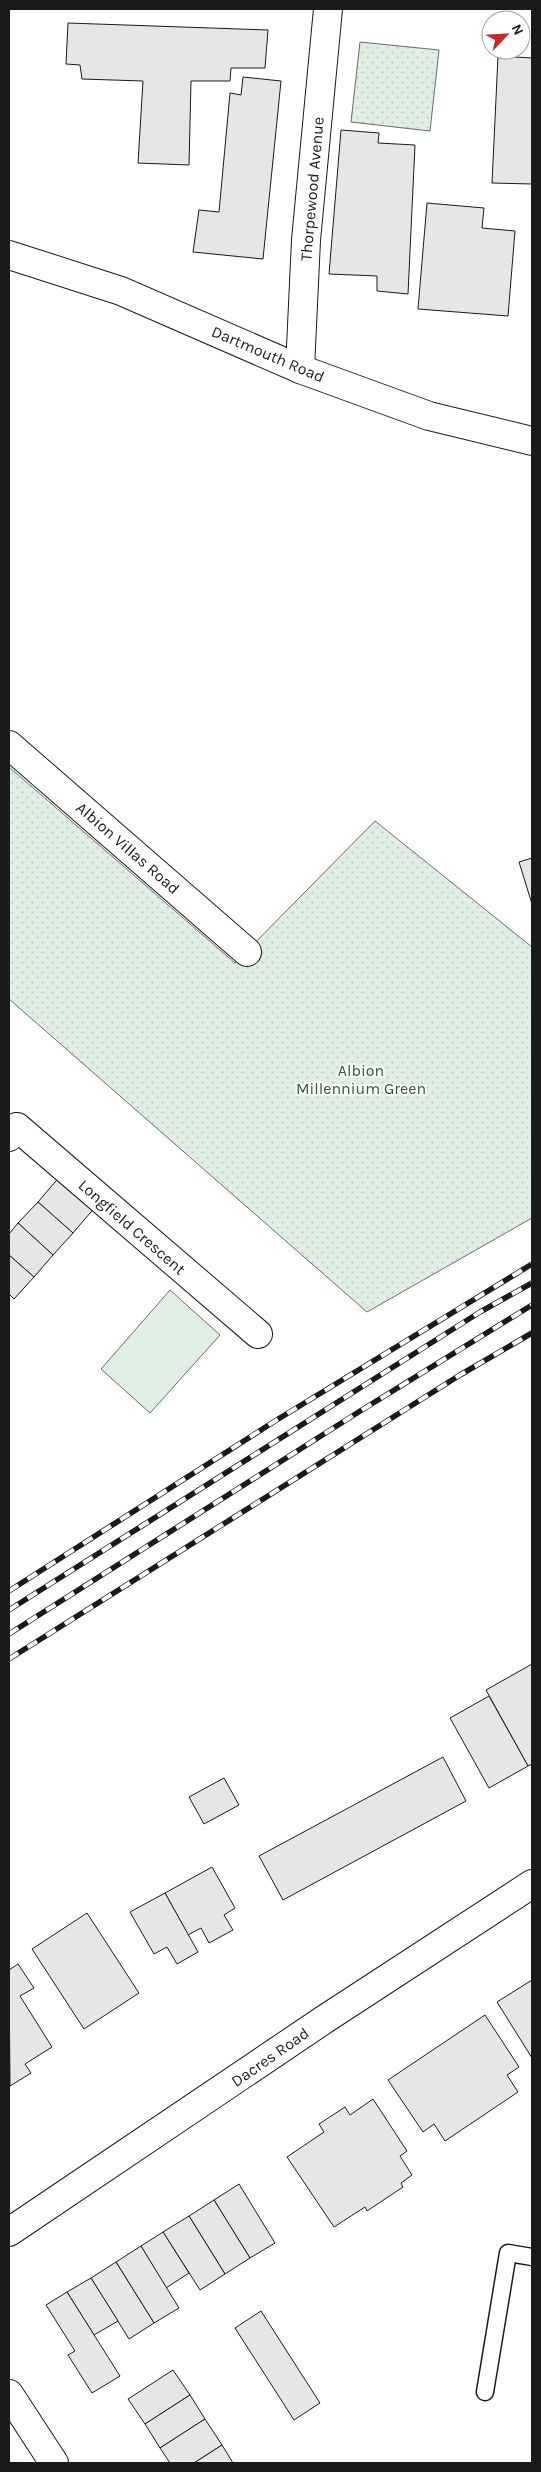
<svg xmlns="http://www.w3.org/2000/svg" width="541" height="2472" font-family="Karla,sans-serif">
<defs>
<pattern id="park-dots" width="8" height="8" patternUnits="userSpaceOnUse" patternTransform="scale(1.25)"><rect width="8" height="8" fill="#e0efe3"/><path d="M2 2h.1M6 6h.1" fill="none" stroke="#c0ccc2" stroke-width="1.8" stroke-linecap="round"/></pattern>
</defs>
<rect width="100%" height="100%" fill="#fff"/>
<g fill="url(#park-dots)" stroke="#6a6a6a">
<polygon points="360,42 439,50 430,131 351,122"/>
<polygon points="9,767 235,963 375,821 532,947 532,1218 367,1312 9,999"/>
</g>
<polygon fill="#e0efe3" stroke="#6a6a6a" points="170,1290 220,1335 150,1413 101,1369"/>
<g fill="#e6e6e6" stroke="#1a1a1a">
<polygon points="68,23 268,30 265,68 231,68 230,81 191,81 189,165 138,163 143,81 82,79 80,65 66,64"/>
<polygon points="498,56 532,58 532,184 492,183"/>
<polygon points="243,77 281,81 263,259 193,252 199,210 219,212 230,93 241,95"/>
<polygon points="341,130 379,133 378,143 415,145 408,294 377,291 377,276 329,274"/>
<polygon points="427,203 484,208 482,228 515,231 508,316 418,309"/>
<polygon points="532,858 532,904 519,862"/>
<polygon points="61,1175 96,1206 73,1233 38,1202"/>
<polygon points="38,1202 73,1233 53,1255 18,1223"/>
<polygon points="18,1223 53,1255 34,1277 9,1255 9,1234"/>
<polygon points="9,1255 34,1277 14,1299 9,1294"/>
<polygon points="532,1664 532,1764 528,1766 486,1690"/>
<polygon points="489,1696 528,1766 489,1788 450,1718"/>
<polygon points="443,1757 466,1801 283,1900 259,1856"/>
<polygon points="224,1778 239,1805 204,1824 189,1797"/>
<polygon points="212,1867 235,1908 224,1915 233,1930 209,1943 201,1928 188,1935 165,1893"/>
<polygon points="165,1893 198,1952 177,1964 167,1947 154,1954 130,1912"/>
<polygon points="87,1913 139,1993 84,2029 32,1949"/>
<polygon points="18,1964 34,1988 20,1996 52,2047 25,2064 31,2073 10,2086 9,1970"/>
<polygon points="532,1980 532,2058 497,2002"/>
<polygon points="485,2015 519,2067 507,2075 518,2092 445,2141 434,2124 423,2132 388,2080"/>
<polygon points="373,2099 407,2151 400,2156 412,2175 401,2183 403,2187 367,2211 365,2207 334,2227 287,2157 324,2132 319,2124 345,2107 350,2115"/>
<polygon points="239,2184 275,2243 250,2258 214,2200"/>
<polygon points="214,2200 250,2258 225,2274 189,2216"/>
<polygon points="189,2216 225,2274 200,2290 163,2232"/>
<polygon points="163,2232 189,2273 166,2288 141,2246"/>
<polygon points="141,2246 179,2308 154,2323 116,2262"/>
<polygon points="116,2262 154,2323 129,2339 91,2278"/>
<polygon points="91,2278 118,2321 94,2335 67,2292"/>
<polygon points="67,2292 120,2376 92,2393 68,2355 75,2351 46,2305"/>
<polygon points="261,2311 320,2403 294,2420 235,2328"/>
<polygon points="173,2370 190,2395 145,2424 128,2399"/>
<polygon points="190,2395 205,2419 160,2448 145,2424"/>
<polygon points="205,2419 222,2445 194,2463 170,2463 160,2448"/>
<polygon points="222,2445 233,2463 194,2463"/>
</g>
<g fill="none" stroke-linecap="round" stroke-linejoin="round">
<g stroke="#1a1a1a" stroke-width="19">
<polyline id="service" points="485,2392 508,2253 532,2257"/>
</g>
<g stroke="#1a1a1a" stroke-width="30">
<g id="minor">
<polyline points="300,369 306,240 328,9"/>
<polyline points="9,745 247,952"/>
<polyline points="9,1137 17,1127 258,1334"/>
<polyline points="9,2232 325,2019 532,1884"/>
<polyline points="9,2394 54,2463"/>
</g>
</g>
<g stroke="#1a1a1a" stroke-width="30">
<polyline id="primary" points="9,255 121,291 300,369 429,416 532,441"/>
</g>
<use href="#service" stroke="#fff" stroke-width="16"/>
<use href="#minor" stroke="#fff" stroke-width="28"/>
<use href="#primary" stroke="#fff" stroke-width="28"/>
<g stroke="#1a1a1a" stroke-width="5.5">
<g id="rail">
<polyline points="9,1591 275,1421 532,1264"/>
<polyline points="9,1610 480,1312 532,1283"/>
<polyline points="9,1634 357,1413 532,1305"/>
<polyline points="9,1659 460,1375 532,1333"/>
</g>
</g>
<use href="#rail" stroke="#fff" stroke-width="4" stroke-dasharray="11" stroke-linecap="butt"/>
</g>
<g text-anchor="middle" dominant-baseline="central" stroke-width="4" stroke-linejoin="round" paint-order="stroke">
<g font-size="16" fill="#1a1a1a" stroke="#fff">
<text transform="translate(312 189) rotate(-85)">Thorpewood Avenue</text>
<text transform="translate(268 354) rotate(23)">Dartmouth Road</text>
<text transform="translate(128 848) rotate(41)">Albion Villas Road</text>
<text transform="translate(132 1227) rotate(41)">Longfield Crescent</text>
<text transform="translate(270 2057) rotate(-35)">Dacres Road</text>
</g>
<g font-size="16" fill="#2b5a34" stroke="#fff">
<text x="361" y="1070">Albion<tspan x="361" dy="18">Millennium Green</tspan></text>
</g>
</g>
<rect width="541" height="2472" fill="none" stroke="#1a1a1a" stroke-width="20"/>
<g transform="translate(506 35) rotate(65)"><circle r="24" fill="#ffffff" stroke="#a3a3a3"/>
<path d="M0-4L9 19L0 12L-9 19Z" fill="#c62828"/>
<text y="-8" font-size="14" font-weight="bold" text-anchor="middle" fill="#1a1a1a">N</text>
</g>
</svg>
